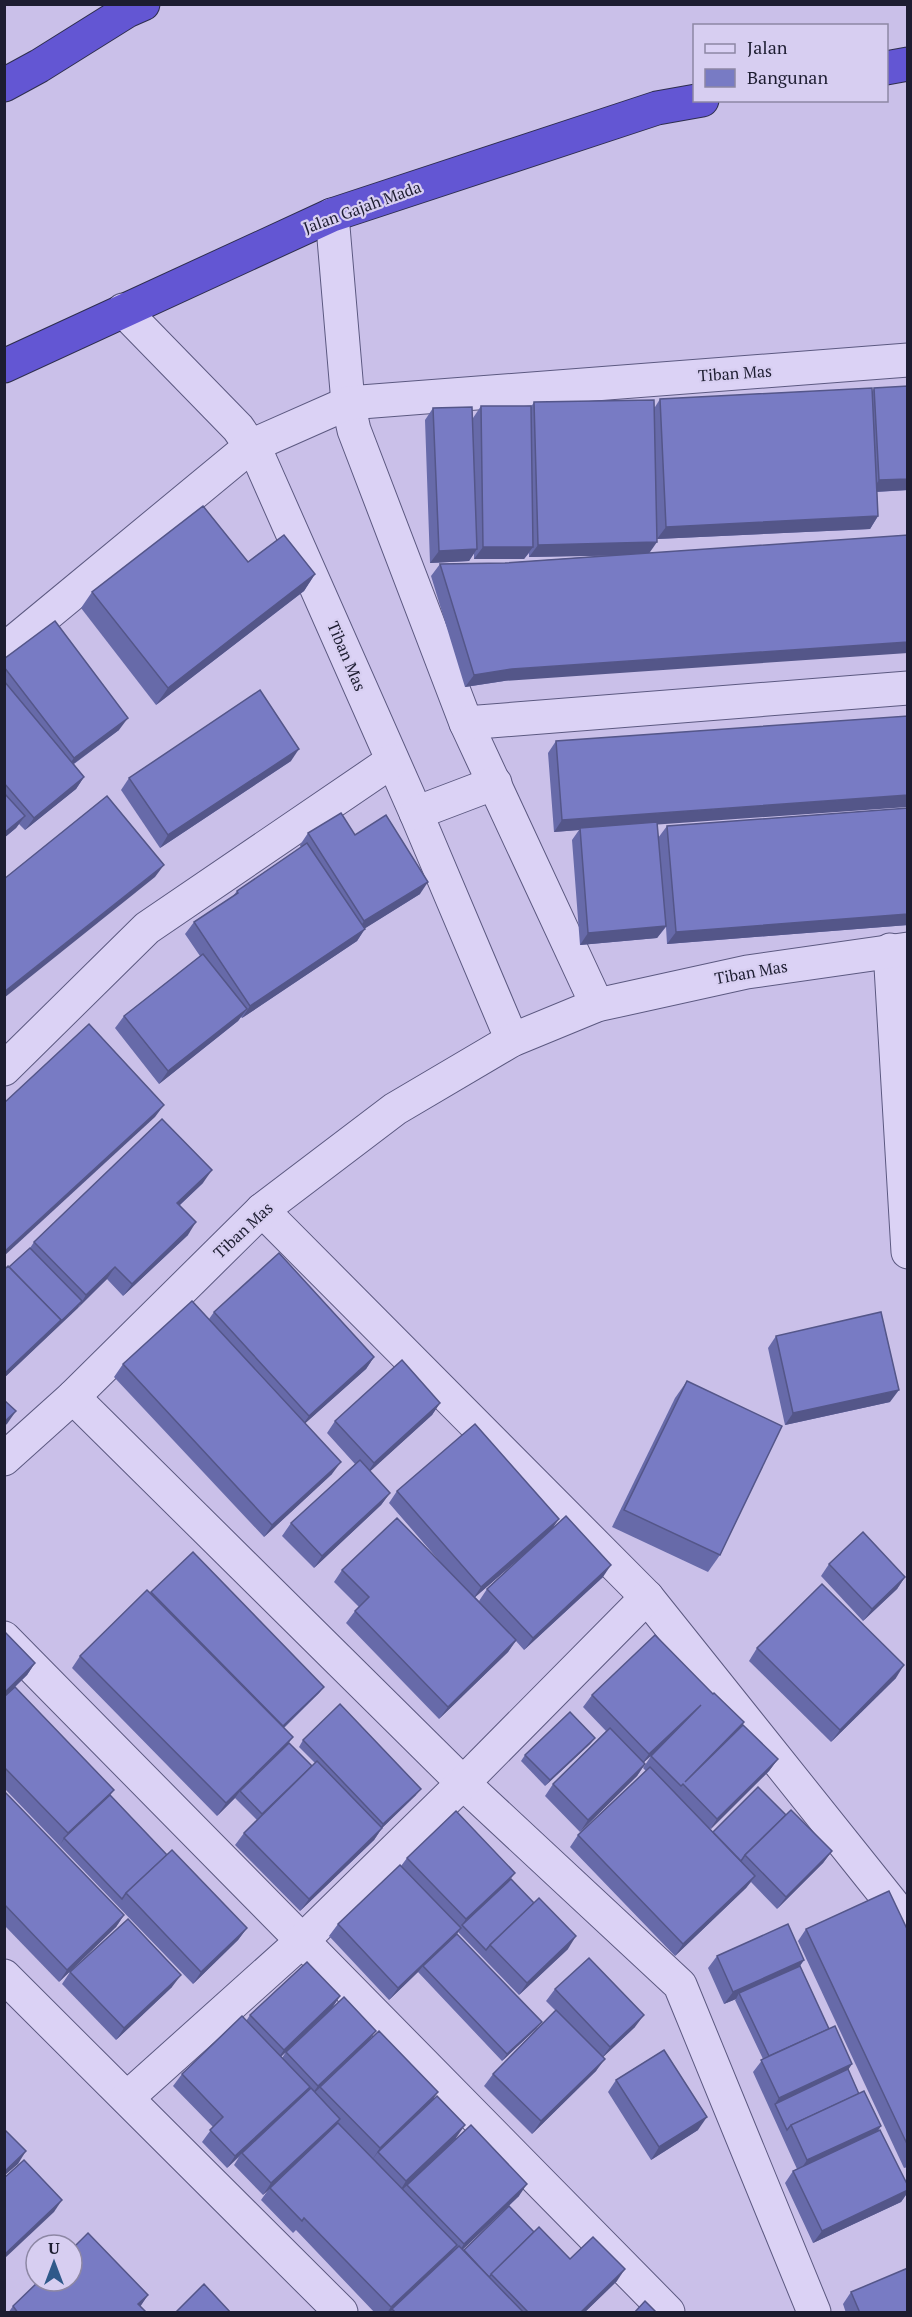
<svg xmlns="http://www.w3.org/2000/svg" width="912" height="2317" font-family="'PT Serif',serif">
<rect width="100%" height="100%" fill="#cac0e9"/>
<g fill="none" stroke-linecap="round" stroke-linejoin="round">
<g stroke="#5c5981" stroke-width="35">
<g id="minor">
<polyline points="332,215 348,403 354,430 466,723 597,1005"/>
<polyline points="123,310 238,428 260,460 416,813 512,1040"/>
<polyline points="4,650 251,446 348,403 908,360"/>
<polyline points="466,723 908,688"/>
<polyline points="416,813 495,783"/>
<polyline points="890,950 908,1252"/>
<polyline points="4,1069 147,928 392,761"/>
<polyline points="262,1210 647,1597 898,1911 908,1930"/>
<polyline points="73,1397 463,1783 680,1985 814,2312"/>
<polyline points="4,1459 73,1397 262,1210 395,1109 512,1040 597,1005 747,972 908,949"/>
<polyline points="4,1638 668,2312"/>
<polyline points="4,1976 341,2312"/>
<polyline points="127,2098 302,1941 463,1783 647,1597"/>
</g>
</g>
<g stroke="#2e2e4e" stroke-width="35">
<g id="highway">
<polyline points="886,68 908,64"/>
<polyline points="4,85 39,66 127,11 143,4"/>
<polyline points="4,366 332,215 657,108 702,100"/>
</g>
</g>
<use href="#minor" stroke="#dbd2f5" stroke-width="33"/>
<use href="#highway" stroke="#6356d3" stroke-width="33"/>
</g>
<g fill="#676aa9" fill-rule="evenodd">
<polygon points="874,388 908,490 877,492 878,516 870,529 657,539 656,520 504,681 465,687 431,576 440,564 505,563 612,555 529,557 529,553 524,559 474,559 474,553 469,561 430,563 425,420 433,408 473,418 481,406 531,407 534,402 655,407 660,399 872,392"/>
<polygon points="248,562 315,574 304,591 156,705 81,608 92,592"/>
<polygon points="4,659 119,730 74,764 84,777 76,789 25,830 19,824 16,828 4,838"/>
<polygon points="556,741 657,825 658,838 667,826 908,808 908,925 667,944 666,927 657,938 580,945 572,840 579,830 554,832 548,753"/>
<polygon points="291,761 160,848 121,790 129,778"/>
<polygon points="308,833 355,835 420,894 365,928 357,941 242,1018 241,1017 238,1021 159,1084 115,1028 124,1016 200,956 185,934 194,922 233,896 237,891 301,848 300,845"/>
<polygon points="203,1183 180,1205 188,1235 123,1296 107,1279 4,1378 9,1267 30,1248 34,1242"/>
<polygon points="214,1312 374,1357 366,1369 305,1423 332,1474 264,1537 114,1377 123,1364 209,1319"/>
<polygon points="776,1336 890,1402 785,1425 768,1348"/>
<polygon points="687,1381 720,1555 708,1572 612,1527 675,1398"/>
<polygon points="440,1403 432,1415 370,1471 390,1493 381,1505 314,1568 282,1536 291,1523 355,1464 327,1433 335,1421"/>
<path d="M397 1491 552 1529 603 1577 524 1650 516 1641 508 1652 439 1719 346 1623 355 1611 359 1607 334 1582 342 1570 442 1564 389 1503ZM536 1544 487 1589 479 1601 475 1597Z"/>
<polygon points="829,1564 905,1577 897,1589 863,1621 821,1576"/>
<polygon points="151,1592 324,1687 319,1693 284,1728 289,1743 312,1766 315,1763 299,1747 303,1740 416,1795 382,1828 374,1840 300,1911 235,1845 244,1833 257,1820 235,1798 217,1816 72,1668 80,1656"/>
<polygon points="4,1631 35,1663 27,1675 15,1687 110,1795 167,1855 247,1928 238,1940 193,1984 4,1788"/>
<polygon points="757,1648 896,1678 831,1742 749,1661"/>
<polygon points="592,1695 739,1730 778,1759 769,1771 710,1829 713,1832 786,1815 832,1851 823,1863 777,1909 751,1882 746,1888 675,1956 570,1847 578,1835 646,1771 643,1768 651,1756 658,1750 644,1762 645,1764 637,1776 580,1832 545,1796 553,1784 606,1731 583,1707"/>
<polygon points="595,1738 590,1744 545,1786 521,1761 525,1755"/>
<polygon points="4,1791 124,1915 116,1927 59,1982 4,1925"/>
<polygon points="407,1858 511,1879 568,1949 519,1995 458,1932 457,1934 537,2028 502,2061 418,1972 389,2000 329,1936 338,1924 401,1866"/>
<polygon points="806,1929 908,1931 908,2167 904,2168 798,1941"/>
<polygon points="717,1956 804,1960 800,1966 829,2029 852,2064 848,2069 859,2094 881,2126 878,2131 908,2186 908,2192 901,2202 813,2243 785,2183 793,2171 797,2169 753,2072 763,2059 735,2000 736,1999 724,2004 708,1968"/>
<polygon points="70,1972 172,1987 116,2040 62,1984"/>
<polygon points="555,1989 635,2027 603,2057 596,2071 532,2134 484,2086 493,2074 556,2011 546,2001"/>
<polygon points="340,1996 332,2008 281,2057 282,2058 286,2052 368,2042 431,2102 456,2138 519,2196 463,2249 464,2250 534,2232 570,2259 617,2281 584,2313 390,2313 390,2312 389,2313 375,2313 296,2230 293,2233 261,2200 268,2190 263,2195 234,2165 239,2157 227,2168 202,2142 213,2127 173,2086 182,2074 246,2021 250,2015"/>
<polygon points="616,2080 698,2130 651,2160 608,2092"/>
<polygon points="851,2292 908,2313 846,2313 843,2304"/>
<polygon points="148,2295 140,2306 147,2313 8,2313 13,2306"/>
</g>
<g fill="#545689">
<polygon points="908,479 908,490 871,492 879,480"/>
<polygon points="878,516 870,529 657,539 666,527"/>
<polygon points="657,542 648,555 529,557 538,545"/>
<polygon points="483,547 533,547 524,559 474,559"/>
<polygon points="477,549 469,561 430,563 439,551"/>
<polygon points="315,574 304,591 156,705 168,688"/>
<polygon points="908,642 908,653 504,681 465,687 474,675 512,669"/>
<polygon points="128,718 119,730 65,770 74,758"/>
<polygon points="299,749 291,761 160,848 168,835"/>
<polygon points="84,777 76,789 25,830 34,818"/>
<polygon points="908,795 908,807 580,830 580,828 579,830 554,832 562,820"/>
<polygon points="25,816 16,828 4,838 4,833"/>
<polygon points="164,865 155,877 4,998 4,992"/>
<polygon points="428,882 420,894 356,934 364,921"/>
<polygon points="908,914 908,925 667,944 676,932"/>
<polygon points="666,926 657,938 580,945 588,933"/>
<polygon points="365,929 357,941 242,1018 250,1006"/>
<polygon points="247,1009 238,1021 159,1084 168,1071"/>
<polygon points="164,1105 155,1117 4,1256 4,1252"/>
<polygon points="212,1170 203,1183 169,1215 177,1203"/>
<polygon points="196,1222 188,1235 123,1296 132,1284"/>
<polygon points="115,1267 107,1279 78,1308 86,1295"/>
<polygon points="82,1301 78,1308 4,1378 4,1374 61,1320"/>
<polygon points="374,1357 366,1369 300,1428 309,1416"/>
<polygon points="899,1390 890,1402 785,1425 793,1413"/>
<polygon points="440,1403 432,1415 365,1476 374,1463"/>
<polygon points="16,1411 7,1424 4,1426 4,1422"/>
<polygon points="341,1462 332,1474 264,1537 272,1525"/>
<polygon points="390,1493 381,1505 314,1568 322,1556"/>
<polygon points="559,1519 550,1532 473,1599 481,1587"/>
<polygon points="611,1565 603,1577 524,1650 533,1638"/>
<polygon points="905,1577 897,1589 863,1621 872,1609"/>
<polygon points="516,1640 508,1652 439,1719 448,1707"/>
<polygon points="35,1663 27,1675 4,1697 4,1693"/>
<polygon points="904,1665 896,1678 831,1742 840,1730"/>
<polygon points="324,1687 319,1693 278,1733 283,1726"/>
<polygon points="701,1705 692,1717 640,1766 649,1754"/>
<polygon points="744,1722 736,1734 685,1782"/>
<polygon points="293,1737 284,1749 240,1791 235,1798 217,1816 226,1803"/>
<polygon points="595,1738 590,1744 545,1786 550,1780"/>
<polygon points="778,1759 769,1771 709,1831 717,1819"/>
<polygon points="645,1764 637,1776 580,1832 588,1820"/>
<polygon points="421,1789 416,1795 379,1831 383,1824"/>
<polygon points="114,1790 105,1802 64,1838 60,1845 68,1833"/>
<polygon points="382,1828 374,1840 300,1911 309,1899"/>
<polygon points="832,1851 823,1863 777,1909 786,1897"/>
<polygon points="515,1873 506,1885 462,1925 466,1919"/>
<polygon points="755,1876 746,1888 675,1956 683,1944"/>
<polygon points="124,1915 116,1927 59,1982 67,1970"/>
<polygon points="247,1928 238,1940 193,1984 201,1972"/>
<polygon points="461,1928 452,1940 423,1966 418,1972 389,2000 398,1988"/>
<polygon points="576,1936 568,1949 519,1995 527,1983"/>
<polygon points="804,1960 795,1972 739,1993 736,1999 724,2004 733,1992"/>
<polygon points="181,1975 172,1987 116,2040 124,2028"/>
<polygon points="340,1996 332,2008 275,2062 284,2050"/>
<polygon points="644,2015 635,2027 601,2059 610,2047"/>
<polygon points="542,2022 537,2028 502,2061 507,2054"/>
<polygon points="376,2031 367,2043 309,2098 318,2086"/>
<polygon points="605,2059 596,2071 532,2134 541,2121"/>
<polygon points="852,2064 844,2076 775,2104 779,2098"/>
<polygon points="310,2087 301,2099 242,2153 227,2168 235,2156"/>
<polygon points="438,2092 430,2104 378,2152 372,2160 380,2148"/>
<polygon points="707,2117 698,2130 651,2160 659,2147"/>
<polygon points="340,2119 332,2131 263,2195 271,2183"/>
<polygon points="465,2125 456,2138 398,2194 406,2181"/>
<polygon points="881,2126 872,2138 799,2172 807,2160"/>
<polygon points="26,2151 18,2164 4,2176 4,2172"/>
<polygon points="527,2184 519,2196 456,2256 464,2244"/>
<polygon points="908,2190 908,2192 901,2202 813,2243 822,2231"/>
<polygon points="62,2200 54,2212 4,2259 4,2255"/>
<polygon points="457,2245 448,2257 389,2313 387,2313 391,2307"/>
<polygon points="625,2269 617,2281 584,2313 580,2313"/>
<polygon points="148,2295 140,2307 138,2304"/>
</g>
<g fill="#787bc4" stroke="#545689" stroke-width="1.5">
<polygon points="908,386 908,479 879,480 874,388"/>
<polygon points="872,388 878,516 666,527 660,399"/>
<polygon points="654,400 657,542 538,545 534,402"/>
<polygon points="481,406 531,406 533,547 483,547"/>
<polygon points="472,407 477,549 439,551 433,408"/>
<polygon points="203,506 248,562 284,535 315,574 168,688 92,592"/>
<polygon points="908,535 908,642 512,669 474,675 440,564 505,563"/>
<polygon points="55,621 128,718 74,758 4,667 4,659"/>
<polygon points="4,681 84,777 34,818 4,783"/>
<polygon points="260,690 299,749 168,835 129,778"/>
<polygon points="908,716 908,795 562,820 556,741"/>
<polygon points="4,793 25,816 4,833"/>
<polygon points="107,796 164,865 4,992 4,879"/>
<polygon points="908,808 908,914 676,932 667,826"/>
<polygon points="341,813 355,835 386,815 428,882 364,921 308,833"/>
<polygon points="657,822 666,926 588,933 580,828"/>
<polygon points="307,843 365,929 250,1006 194,922 238,893 237,891"/>
<polygon points="203,954 247,1009 168,1071 124,1016"/>
<polygon points="89,1024 164,1105 4,1252 4,1103"/>
<polygon points="162,1119 212,1170 177,1203 196,1222 132,1284 115,1267 86,1295 34,1242"/>
<polygon points="30,1248 82,1301 57,1325 61,1320 9,1267"/>
<polygon points="279,1253 374,1357 309,1416 214,1312"/>
<polygon points="8,1266 61,1320 4,1374 4,1270"/>
<polygon points="192,1301 341,1462 272,1525 123,1364"/>
<polygon points="881,1312 899,1390 793,1413 776,1336"/>
<polygon points="402,1360 440,1403 374,1463 335,1421"/>
<polygon points="687,1381 782,1426 720,1555 624,1510"/>
<polygon points="4,1400 16,1411 4,1422"/>
<polygon points="475,1424 559,1519 481,1587 397,1491"/>
<polygon points="360,1460 390,1493 322,1556 291,1523"/>
<polygon points="566,1516 611,1565 533,1638 487,1589"/>
<polygon points="397,1518 516,1640 448,1707 355,1611 369,1597 342,1570"/>
<polygon points="863,1532 905,1577 872,1609 829,1564"/>
<polygon points="193,1552 324,1687 283,1726 151,1592"/>
<polygon points="822,1584 904,1665 840,1730 757,1648"/>
<polygon points="147,1590 293,1737 226,1803 80,1656"/>
<polygon points="4,1631 35,1663 4,1693"/>
<polygon points="655,1635 713,1694 714,1693 744,1722 685,1782 743,1725 778,1759 717,1819 683,1784 681,1786 651,1756 701,1705 649,1754 592,1695"/>
<polygon points="15,1687 114,1790 68,1833 4,1767 4,1697"/>
<polygon points="340,1704 421,1789 383,1824 303,1740"/>
<polygon points="570,1712 595,1738 550,1780 525,1755"/>
<polygon points="610,1728 645,1764 588,1820 553,1784"/>
<polygon points="289,1743 312,1766 262,1814 240,1791"/>
<polygon points="317,1761 382,1828 309,1899 244,1833"/>
<polygon points="650,1767 755,1876 683,1944 578,1835"/>
<polygon points="758,1787 786,1815 745,1855 741,1861 713,1832"/>
<polygon points="4,1791 124,1915 67,1970 4,1904"/>
<polygon points="110,1795 167,1855 126,1893 122,1899 64,1838"/>
<polygon points="791,1810 832,1851 786,1897 745,1855"/>
<polygon points="456,1811 515,1873 466,1919 407,1858"/>
<polygon points="172,1850 247,1928 201,1972 126,1893"/>
<polygon points="400,1865 461,1928 398,1988 338,1924"/>
<polygon points="511,1879 534,1903 490,1945 486,1950 462,1925"/>
<polygon points="889,1891 908,1931 908,2146 806,1929"/>
<polygon points="539,1898 576,1936 527,1983 490,1945"/>
<polygon points="128,1919 181,1975 124,2028 70,1972"/>
<polygon points="788,1924 804,1960 733,1992 717,1956"/>
<polygon points="457,1934 542,2022 507,2054 423,1966"/>
<polygon points="589,1958 644,2015 610,2047 555,1989"/>
<polygon points="307,1962 340,1996 284,2050 250,2015"/>
<polygon points="800,1966 829,2029 769,2056 739,1993"/>
<polygon points="344,1997 376,2031 318,2086 286,2052"/>
<polygon points="556,2010 605,2059 541,2121 493,2074"/>
<polygon points="242,2016 310,2087 235,2156 210,2130 223,2117 182,2074"/>
<polygon points="835,2026 852,2064 779,2098 761,2060"/>
<polygon points="379,2031 438,2092 380,2148 320,2087"/>
<polygon points="664,2050 707,2117 659,2147 616,2080"/>
<polygon points="848,2069 859,2094 791,2125 787,2130 775,2104"/>
<polygon points="311,2088 340,2119 271,2183 242,2153"/>
<polygon points="864,2091 881,2126 807,2160 791,2125"/>
<polygon points="437,2096 465,2125 406,2181 378,2152"/>
<polygon points="338,2123 457,2245 391,2307 304,2218 302,2221 270,2188"/>
<polygon points="471,2125 527,2184 464,2244 407,2185"/>
<polygon points="4,2129 26,2151 4,2172"/>
<polygon points="880,2130 908,2186 908,2190 822,2231 793,2171"/>
<polygon points="24,2160 62,2200 4,2255 4,2178"/>
<polygon points="509,2206 534,2232 489,2277 464,2250"/>
<polygon points="539,2227 570,2259 593,2237 625,2269 580,2313 529,2313 491,2274"/>
<polygon points="88,2233 148,2295 138,2304 147,2313 18,2313 13,2306 39,2281 72,2281 72,2249"/>
<polygon points="459,2246 524,2313 396,2313 392,2309"/>
<polygon points="908,2268 908,2313 860,2313 851,2292"/>
<polygon points="204,2284 231,2313 175,2313"/>
<polygon points="645,2301 657,2313 634,2313"/>
</g>
<g text-anchor="middle" dominant-baseline="central" stroke-width="4.5" stroke-linejoin="round" paint-order="stroke">
<g font-size="16" fill="#1d1d31" stroke="#d7cef1">
<text transform="translate(362 207) rotate(-20)">Jalan Gajah Mada</text>
<text transform="translate(735 373) rotate(-4)">Tiban Mas</text>
<text transform="translate(347 656) rotate(67)">Tiban Mas</text>
<text transform="translate(751 972) rotate(-10)">Tiban Mas</text>
<text transform="translate(243 1230) rotate(-43)">Tiban Mas</text>
</g>
</g>
<rect width="912" height="2317" fill="none" stroke="#1d1d31" stroke-width="12"/>
<rect x="693" y="24" width="195" height="78" fill="#d7cef1" stroke="#8d87a4" stroke-width="1.5"/>
<rect x="705" y="44" width="30" height="9" fill="#dbd2f5" stroke="#8d87a4" stroke-width="1.5"/>
<text x="747" y="54" font-size="18" fill="#1d1d31">Jalan</text>
<rect x="705" y="69" width="30" height="18" fill="#787bc4" stroke="#8d87a4" stroke-width="1.5"/>
<text x="747" y="84" font-size="18" fill="#1d1d31">Bangunan</text>
<g transform="translate(54 2263)"><circle r="28" fill="#d7cef1" stroke="#8d87a4" stroke-width="1.5"/>
<path d="M0-4.5L10 22L0 15L-10 22Z" fill="#2f598a"/>
<text y="-9" font-size="16" font-weight="bold" text-anchor="middle" fill="#1d1d31">U</text>
</g>
</svg>
